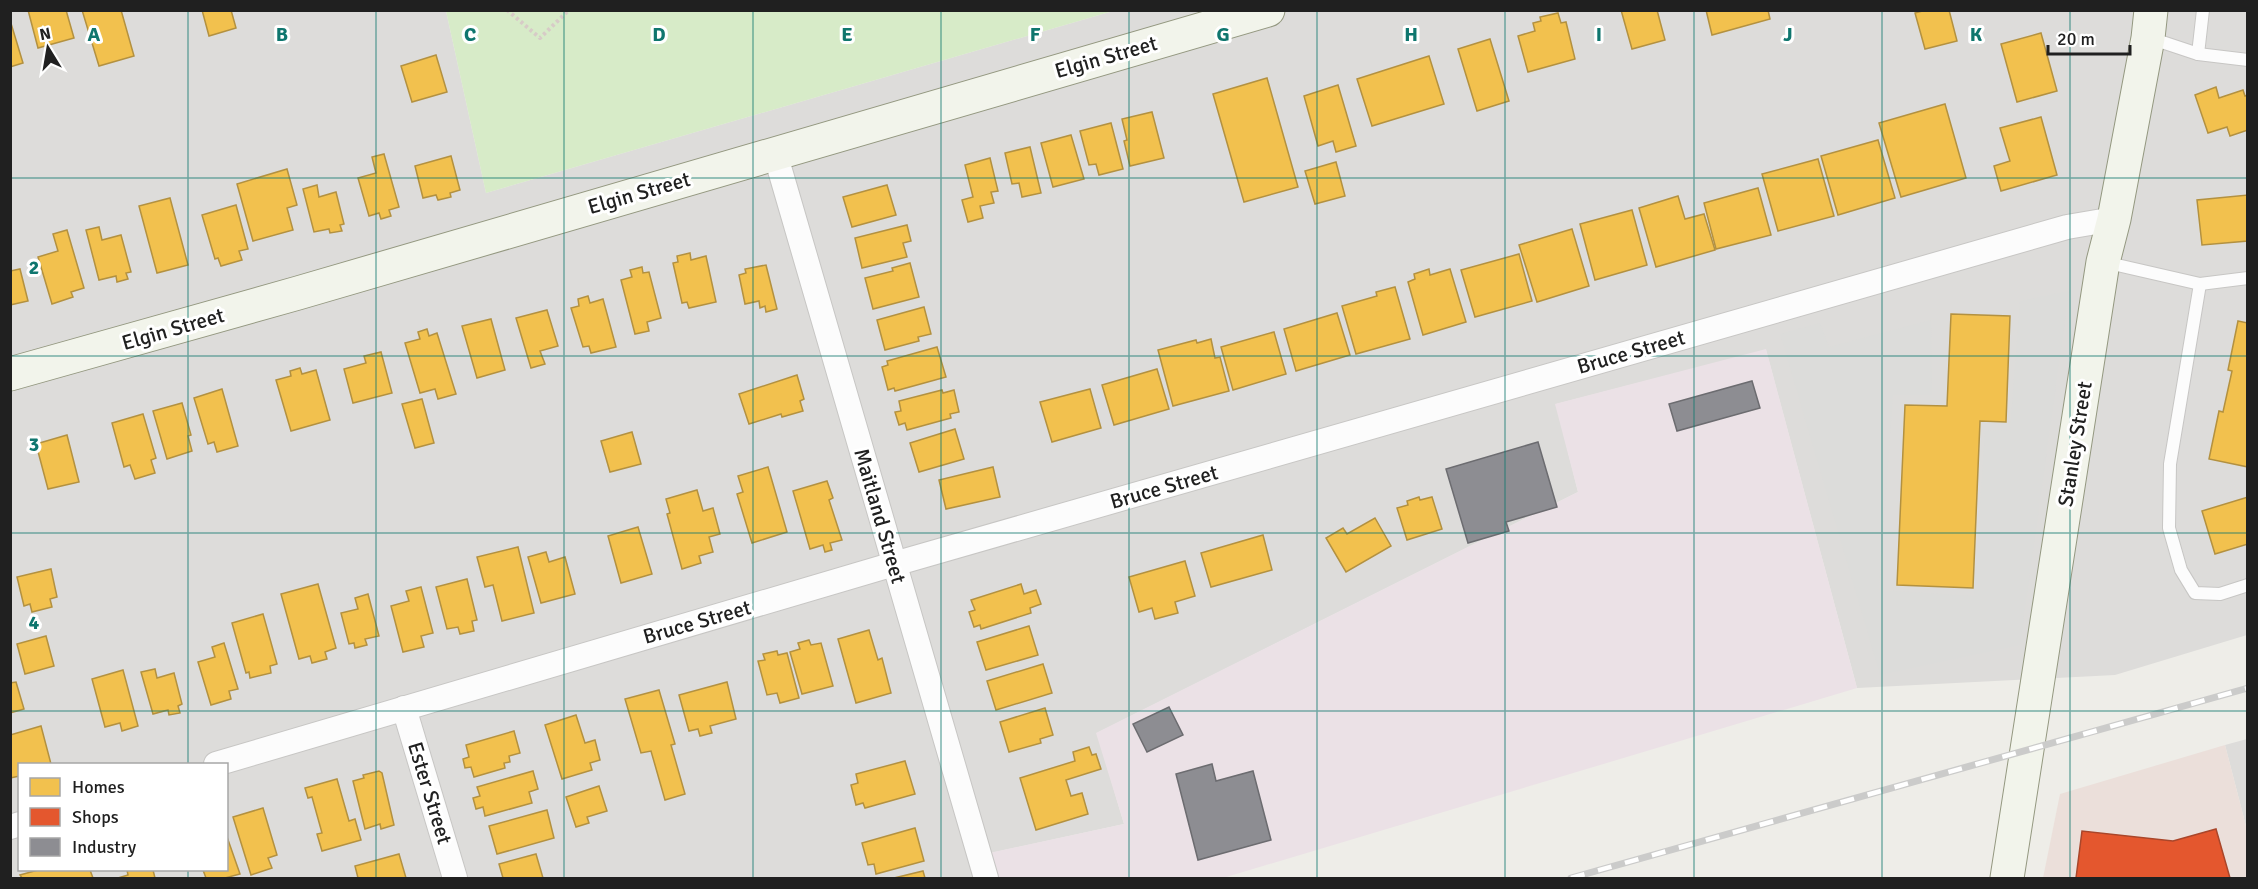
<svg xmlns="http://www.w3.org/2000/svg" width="2258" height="889" font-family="Signika,sans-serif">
<rect width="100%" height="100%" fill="#eeede8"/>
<g fill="#dddcda" fill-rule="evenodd">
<path d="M10 11H446L486 193 1113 11H2247V635L2115 675 1857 688 1766 350 1556 404 1578 492 1097 733 1124 824 981 855 986 878H11ZM20 764H226V870H20Z"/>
<polygon points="2247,739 2247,830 2225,745"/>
</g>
<polygon fill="#ebdfda" points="2225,745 2247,830 2247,878 2043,878 2060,794"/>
<polygon fill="#ebe1e6" points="1766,349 1857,688 1223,878 986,878 980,855 1124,824 1096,733 1578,492 1555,404"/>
<polygon fill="#dcdcda" points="2069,291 2020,645 1880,675 1780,334 1820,323 1829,347 1931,320 1932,395 1893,395 1879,590 1974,596 1985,431 2010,430 2020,301"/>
<polygon fill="#d7ebc8" points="446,11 446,10 1113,11 486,193"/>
<g fill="#f2c14e" stroke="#b39140" stroke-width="1.5">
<polygon points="28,10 66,10 74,38 38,48"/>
<polygon points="82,10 121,10 134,56 99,66"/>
<polygon points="202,10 231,10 236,28 209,36"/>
<polygon points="1621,10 1657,10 1665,40 1632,49"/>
<polygon points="1706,10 1768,10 1770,19 1712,35"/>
<polygon points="1926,10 1949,10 1957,41 1925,49 1915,13"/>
<polygon points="1558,13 1561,23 1566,22 1575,59 1528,72 1518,36 1535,31 1533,23 1541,21 1540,17"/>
<polygon points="10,20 23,63 10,67"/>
<polygon points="2041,33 2057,91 2017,102 2001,44"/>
<polygon points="1490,39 1509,101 1477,111 1458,49"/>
<polygon points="436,55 447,92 412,102 401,66"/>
<polygon points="1429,56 1444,104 1372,126 1357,79"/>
<polygon points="1267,78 1298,187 1244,202 1213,94"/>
<polygon points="1338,85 1356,146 1336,152 1333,141 1318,146 1304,96"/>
<polygon points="2216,87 2219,98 2243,90 2245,96 2248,95 2248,130 2230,136 2227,127 2208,133 2195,95"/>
<polygon points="1945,104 1966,178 1901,197 1879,123"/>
<polygon points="1152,112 1164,158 1130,166 1124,141 1127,140 1122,119"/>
<polygon points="2041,117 2057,175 2001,191 1994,166 2010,161 2000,128"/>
<polygon points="1111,123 1123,169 1099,175 1096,164 1089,165 1080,131"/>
<polygon points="1071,135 1084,179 1053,187 1041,143"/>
<polygon points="1878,140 1895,198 1838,215 1821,156"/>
<polygon points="1030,147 1041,193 1022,197 1019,183 1012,184 1005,153"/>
<polygon points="384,154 399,207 389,210 391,216 381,219 379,213 369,216 358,178 376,173 372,157"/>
<polygon points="451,156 460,190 450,193 451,197 438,200 436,195 423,198 415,166"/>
<polygon points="990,158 998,191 991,192 994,203 980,206 983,218 968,222 962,200 973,197 965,165"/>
<polygon points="1818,159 1834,216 1778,231 1762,174"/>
<polygon points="1336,162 1345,196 1315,204 1305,171"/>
<polygon points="287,169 297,205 287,208 293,230 253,241 237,184"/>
<polygon points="317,185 319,197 336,192 344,224 340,225 342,231 330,233 329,229 314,232 303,189"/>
<polygon points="887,185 896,215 852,227 843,197"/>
<polygon points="1758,188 1771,235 1716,249 1704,203"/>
<polygon points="2248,195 2248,241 2202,245 2197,200"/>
<polygon points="1678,196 1685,219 1704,214 1715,250 1656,267 1639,208"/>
<polygon points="170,198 188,265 157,273 139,206"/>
<polygon points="236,205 248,249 239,251 242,260 221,266 218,258 215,259 202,215"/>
<polygon points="1632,210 1647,265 1595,280 1580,224"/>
<polygon points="907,225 911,241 903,243 907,257 862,268 855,238"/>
<polygon points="99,227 102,240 121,235 131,272 126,273 128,279 117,282 116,276 99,280 86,230"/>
<polygon points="1572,229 1589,286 1537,302 1519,245"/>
<polygon points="67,230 84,288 71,292 73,297 52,304 38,257 58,251 53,234"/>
<polygon points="690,253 691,260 706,256 716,302 689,308 687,302 682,303 673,263 678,262 677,256"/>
<polygon points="1519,254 1532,301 1475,317 1461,270"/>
<polygon points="910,263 919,297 873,309 865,278 893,271 892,268"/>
<polygon points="766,265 777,309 766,312 765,306 760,308 759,301 745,304 739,275 746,273 745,269"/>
<polygon points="642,267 643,273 649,272 661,318 647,322 649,331 635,334 621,280 632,277 630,270"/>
<polygon points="20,269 28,301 10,305 10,271"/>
<polygon points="1429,269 1430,275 1450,269 1466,322 1423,335 1408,282 1415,279 1414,274"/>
<polygon points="1395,287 1410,339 1356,354 1342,306 1377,296 1376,292"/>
<polygon points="588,296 590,303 603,299 616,347 591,353 589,346 583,347 571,308 579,306 578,299"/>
<polygon points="924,307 931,334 918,337 919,341 885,350 877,320"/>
<polygon points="547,310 558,346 540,351 545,364 531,368 516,318"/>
<polygon points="1337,313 1350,355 1296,371 1284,329"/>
<polygon points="1951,314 2010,316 2006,422 1980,421 1973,588 1897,585 1905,405 1947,406"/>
<polygon points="491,319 505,370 477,378 462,326"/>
<polygon points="2238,321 2248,323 2248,467 2209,459 2219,411 2223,412 2232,371 2228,370"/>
<polygon points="427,329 429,336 437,333 456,394 438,399 435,389 420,393 405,343 420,339 418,332"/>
<polygon points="1274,332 1286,374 1233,390 1221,347"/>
<polygon points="1211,339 1215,358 1220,357 1229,391 1173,406 1158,350 1196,340 1197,343"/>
<polygon points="937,347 946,377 895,391 894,388 888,390 882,367 888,365 887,361"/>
<polygon points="381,352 392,393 353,403 344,369 366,363 364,356"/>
<polygon points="300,368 302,374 316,370 330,420 291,431 276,380 291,376 290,371"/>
<polygon points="1157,369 1169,409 1114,425 1102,385"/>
<polygon points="797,375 804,399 800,401 803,411 782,417 781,414 749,424 739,394"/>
<polygon points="222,389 238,446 217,452 214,442 208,444 194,398"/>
<polygon points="1090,389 1101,428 1052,442 1040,402"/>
<polygon points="942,390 943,393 954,390 959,412 950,414 951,418 907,430 905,423 899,425 895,412 901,411 899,401"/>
<polygon points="422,399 434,443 415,448 402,404"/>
<polygon points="182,403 191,435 188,436 192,451 167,459 153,411"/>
<polygon points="143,414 156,458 151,460 155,473 135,479 130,465 124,467 112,423"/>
<polygon points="955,429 964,459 919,472 910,443"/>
<polygon points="632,432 641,464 610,472 601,441"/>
<polygon points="67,435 79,482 48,489 36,444"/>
<polygon points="768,467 787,532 752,543 737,494 743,492 738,476"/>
<polygon points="993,467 1000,497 946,509 939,480"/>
<polygon points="827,481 833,498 829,500 842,540 830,543 832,550 825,552 823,545 810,549 793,491"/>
<polygon points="697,490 703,511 713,508 720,534 709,537 713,552 699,556 701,563 682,569 667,514 670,513 666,499"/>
<polygon points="1419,497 1420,500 1432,497 1442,529 1407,540 1397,508 1408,505 1407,501"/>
<polygon points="2248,497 2248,544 2215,554 2202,511"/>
<polygon points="1375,518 1391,546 1346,572 1326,538 1343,528 1347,534"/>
<polygon points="638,527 652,574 621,583 608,536"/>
<polygon points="1263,535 1272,570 1211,587 1201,553"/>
<polygon points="518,547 534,613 502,621 493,585 485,587 477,557"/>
<polygon points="546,552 549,562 565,557 575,594 541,603 528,557"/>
<polygon points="1185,561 1195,596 1175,602 1178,613 1155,619 1152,608 1139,612 1129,577"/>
<polygon points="51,569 57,597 50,599 52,607 32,612 30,604 24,606 17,577"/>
<polygon points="467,579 477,620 472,621 474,631 460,634 458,627 447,629 436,587"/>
<polygon points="318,584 336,648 325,652 327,659 312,663 310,656 299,659 281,594"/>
<polygon points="1021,584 1024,594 1036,590 1041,604 1030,608 1031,613 981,629 980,625 974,627 969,612 975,610 971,600"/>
<polygon points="421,587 433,633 421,636 424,647 403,652 391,606 409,601 406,591"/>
<polygon points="368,594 379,636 365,639 367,645 355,648 354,643 349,644 341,613 358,609 355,598"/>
<polygon points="263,614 277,664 270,666 271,673 250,678 249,672 246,673 232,623"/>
<polygon points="1029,626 1038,655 986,670 977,642"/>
<polygon points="869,630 878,660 882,658 891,693 856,703 838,639"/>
<polygon points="46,636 54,666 25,674 17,644"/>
<polygon points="809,640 811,645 821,643 833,686 802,694 790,652 800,649 798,643"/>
<polygon points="224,643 238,689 229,691 231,699 211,705 198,662 215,657 212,647"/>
<polygon points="777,651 778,655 787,653 799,698 780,703 777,693 767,695 758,661 765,660 763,654"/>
<polygon points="1043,664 1052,693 996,710 987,681"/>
<polygon points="155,669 157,678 174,673 182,704 178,706 180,713 169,715 168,710 153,714 141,672"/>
<polygon points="123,670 138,726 122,731 120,723 105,727 92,679"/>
<polygon points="16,682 24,709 10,713 10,683"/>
<polygon points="727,682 736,719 710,726 712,733 700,736 698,729 689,731 679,695"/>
<polygon points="659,690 675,744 671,745 685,794 665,800 651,751 641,753 625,699"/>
<polygon points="1045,708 1053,735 1040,739 1041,743 1009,752 1000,722"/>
<polygon points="576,715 585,743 595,740 600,760 590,763 592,770 562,779 545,725"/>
<polygon points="41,726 51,764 20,764 20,776 10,778 10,735"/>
<polygon points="514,731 520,753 509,756 510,762 504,763 505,768 474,777 471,767 465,768 463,759 469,757 466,745"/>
<polygon points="1089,747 1092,755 1096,754 1101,769 1066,780 1071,796 1082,793 1088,814 1036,830 1020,778 1075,761 1073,752"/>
<polygon points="905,761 915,794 865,808 863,803 856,805 851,785 858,783 856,774"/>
<polygon points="379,771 382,773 394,825 381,829 380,824 365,829 353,781 364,778 363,775"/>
<polygon points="533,771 538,789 529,792 532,803 485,816 483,807 476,809 473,798 480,796 477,787"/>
<polygon points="337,779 349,821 355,819 361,840 322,851 317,834 322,833 312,797 308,798 305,788"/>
<polygon points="599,786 607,811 587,817 589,823 576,827 566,797"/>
<polygon points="263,808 277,855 268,858 272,868 251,875 233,817"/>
<polygon points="547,810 554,838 497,854 489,826"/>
<polygon points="915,828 924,861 876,874 874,864 868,865 862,843"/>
<polygon points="226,834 240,874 225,878 206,878 203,870 226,870"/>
<polygon points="399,854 406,878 358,878 355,866"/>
<polygon points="536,854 543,878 503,878 499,864"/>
<polygon points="38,870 90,870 93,878 22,878 20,875"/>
<polygon points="127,870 153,870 155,878 118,878 128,875"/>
<polygon points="923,871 925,878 894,878"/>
</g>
<polygon fill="#e4572e" stroke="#a9462a" stroke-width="1.5" points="2216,829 2230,878 2076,878 2082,831 2173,841"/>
<g fill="#8d8d92" stroke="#6c6c70" stroke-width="1.5">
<polygon points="1752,381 1760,408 1677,431 1669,404"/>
<polygon points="1538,442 1557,507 1506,522 1509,531 1468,543 1446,469"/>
<polygon points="1169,707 1183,735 1147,752 1133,724"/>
<polygon points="1212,764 1216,781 1253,771 1271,840 1198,860 1176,774"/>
</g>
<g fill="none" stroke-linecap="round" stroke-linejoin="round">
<g stroke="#c7c6c4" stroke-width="14">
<g id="lane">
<polyline points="2150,38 2198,54 2248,60"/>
<polyline points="2198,54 2203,10"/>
<polyline points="2104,262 2200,284 2248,278"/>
<polyline points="2200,284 2170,464 2169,528 2181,570 2195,593 2220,594 2248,585"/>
</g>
</g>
<g stroke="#c7c6c4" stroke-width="26">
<g id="street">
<polyline points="775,153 986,878"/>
<polyline points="404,708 455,878"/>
<polyline points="216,764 894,564 2067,227 2114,219"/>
<polyline points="10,827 20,824"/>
</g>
</g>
<g stroke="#949880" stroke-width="35">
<g id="secondary">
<polyline points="10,374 298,293 1268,10"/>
<polyline points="2007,878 2103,262 2114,219 2148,38 2151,10"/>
</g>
</g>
<polyline stroke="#d7cbc7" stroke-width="4" stroke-dasharray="3 3" stroke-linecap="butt" points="507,10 540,38 569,10"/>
<use href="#lane" stroke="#fcfcfc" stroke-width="12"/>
<use href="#street" stroke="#fcfcfc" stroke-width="24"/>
<use href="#secondary" stroke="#f2f4eb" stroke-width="33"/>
<g stroke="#cbcbca" stroke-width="7">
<polyline id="rail" points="1571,878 2248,688"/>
</g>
<use href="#rail" stroke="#fff" stroke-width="4.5" stroke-dasharray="14" stroke-linecap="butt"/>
</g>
<path fill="none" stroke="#0f766e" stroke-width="1.5" stroke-opacity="0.55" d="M188 10V764M376 10V878M564 10V878M753 10V878M941 10V878M1129 10V878M1317 10V878M1505 10V878M1694 10V878M1882 10V878M2070 10V878M10 178H2248M10 356H2248M10 533H2248M10 711H2248M188 870V878"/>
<g text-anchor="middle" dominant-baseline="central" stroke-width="6" stroke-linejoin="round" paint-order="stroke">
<g font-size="21" fill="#202020" stroke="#fff">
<text transform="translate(1106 57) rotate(-16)">Elgin Street</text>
<text transform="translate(639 193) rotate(-16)">Elgin Street</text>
<text transform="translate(173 329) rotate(-16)">Elgin Street</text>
<text transform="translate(1631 352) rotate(-16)">Bruce Street</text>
<text transform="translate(2075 444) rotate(-81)">Stanley Street</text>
<text transform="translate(1164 487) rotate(-16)">Bruce Street</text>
<text transform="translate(880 516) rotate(74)">Maitland Street</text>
<text transform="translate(697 622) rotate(-16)">Bruce Street</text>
<text transform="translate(430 793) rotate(73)">Ester Street</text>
</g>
</g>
<g font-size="20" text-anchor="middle" font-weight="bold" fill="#0f766e" stroke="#fff" stroke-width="6" stroke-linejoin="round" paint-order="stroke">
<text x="94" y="41">A</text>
<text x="282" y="41">B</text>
<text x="470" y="41">C</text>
<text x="659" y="41">D</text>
<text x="847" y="41">E</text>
<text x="1035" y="41">F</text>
<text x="1223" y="41">G</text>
<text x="1411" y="41">H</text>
<text x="1599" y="41">I</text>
<text x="1788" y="41">J</text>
<text x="1976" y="41">K</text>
<text x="34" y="274">2</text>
<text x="34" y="451">3</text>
<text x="34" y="629">4</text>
</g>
<rect width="2258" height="889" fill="none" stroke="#202020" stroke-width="24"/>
<rect x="18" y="763" width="210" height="108" fill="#ffffff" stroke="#a6a6a6" stroke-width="1.5"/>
<rect x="30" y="778" width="30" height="18" fill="#f2c14e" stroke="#a6a6a6" stroke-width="1.5"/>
<text x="72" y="793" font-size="18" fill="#202020">Homes</text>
<rect x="30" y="808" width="30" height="18" fill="#e4572e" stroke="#a6a6a6" stroke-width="1.5"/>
<text x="72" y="823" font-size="18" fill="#202020">Shops</text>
<rect x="30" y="838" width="30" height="18" fill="#8d8d92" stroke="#a6a6a6" stroke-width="1.5"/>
<text x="72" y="853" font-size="18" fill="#202020">Industry</text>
<g transform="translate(48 48) rotate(349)" stroke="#ffffff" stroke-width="4.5" paint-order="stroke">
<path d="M0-4.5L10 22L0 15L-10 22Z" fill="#202020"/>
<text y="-9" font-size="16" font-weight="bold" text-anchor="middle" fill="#202020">N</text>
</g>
<path d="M2048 45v9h82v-9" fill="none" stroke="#202020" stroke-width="3"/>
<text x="2057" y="45" font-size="18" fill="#202020" stroke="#ffffff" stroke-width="4.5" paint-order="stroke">20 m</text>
</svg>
